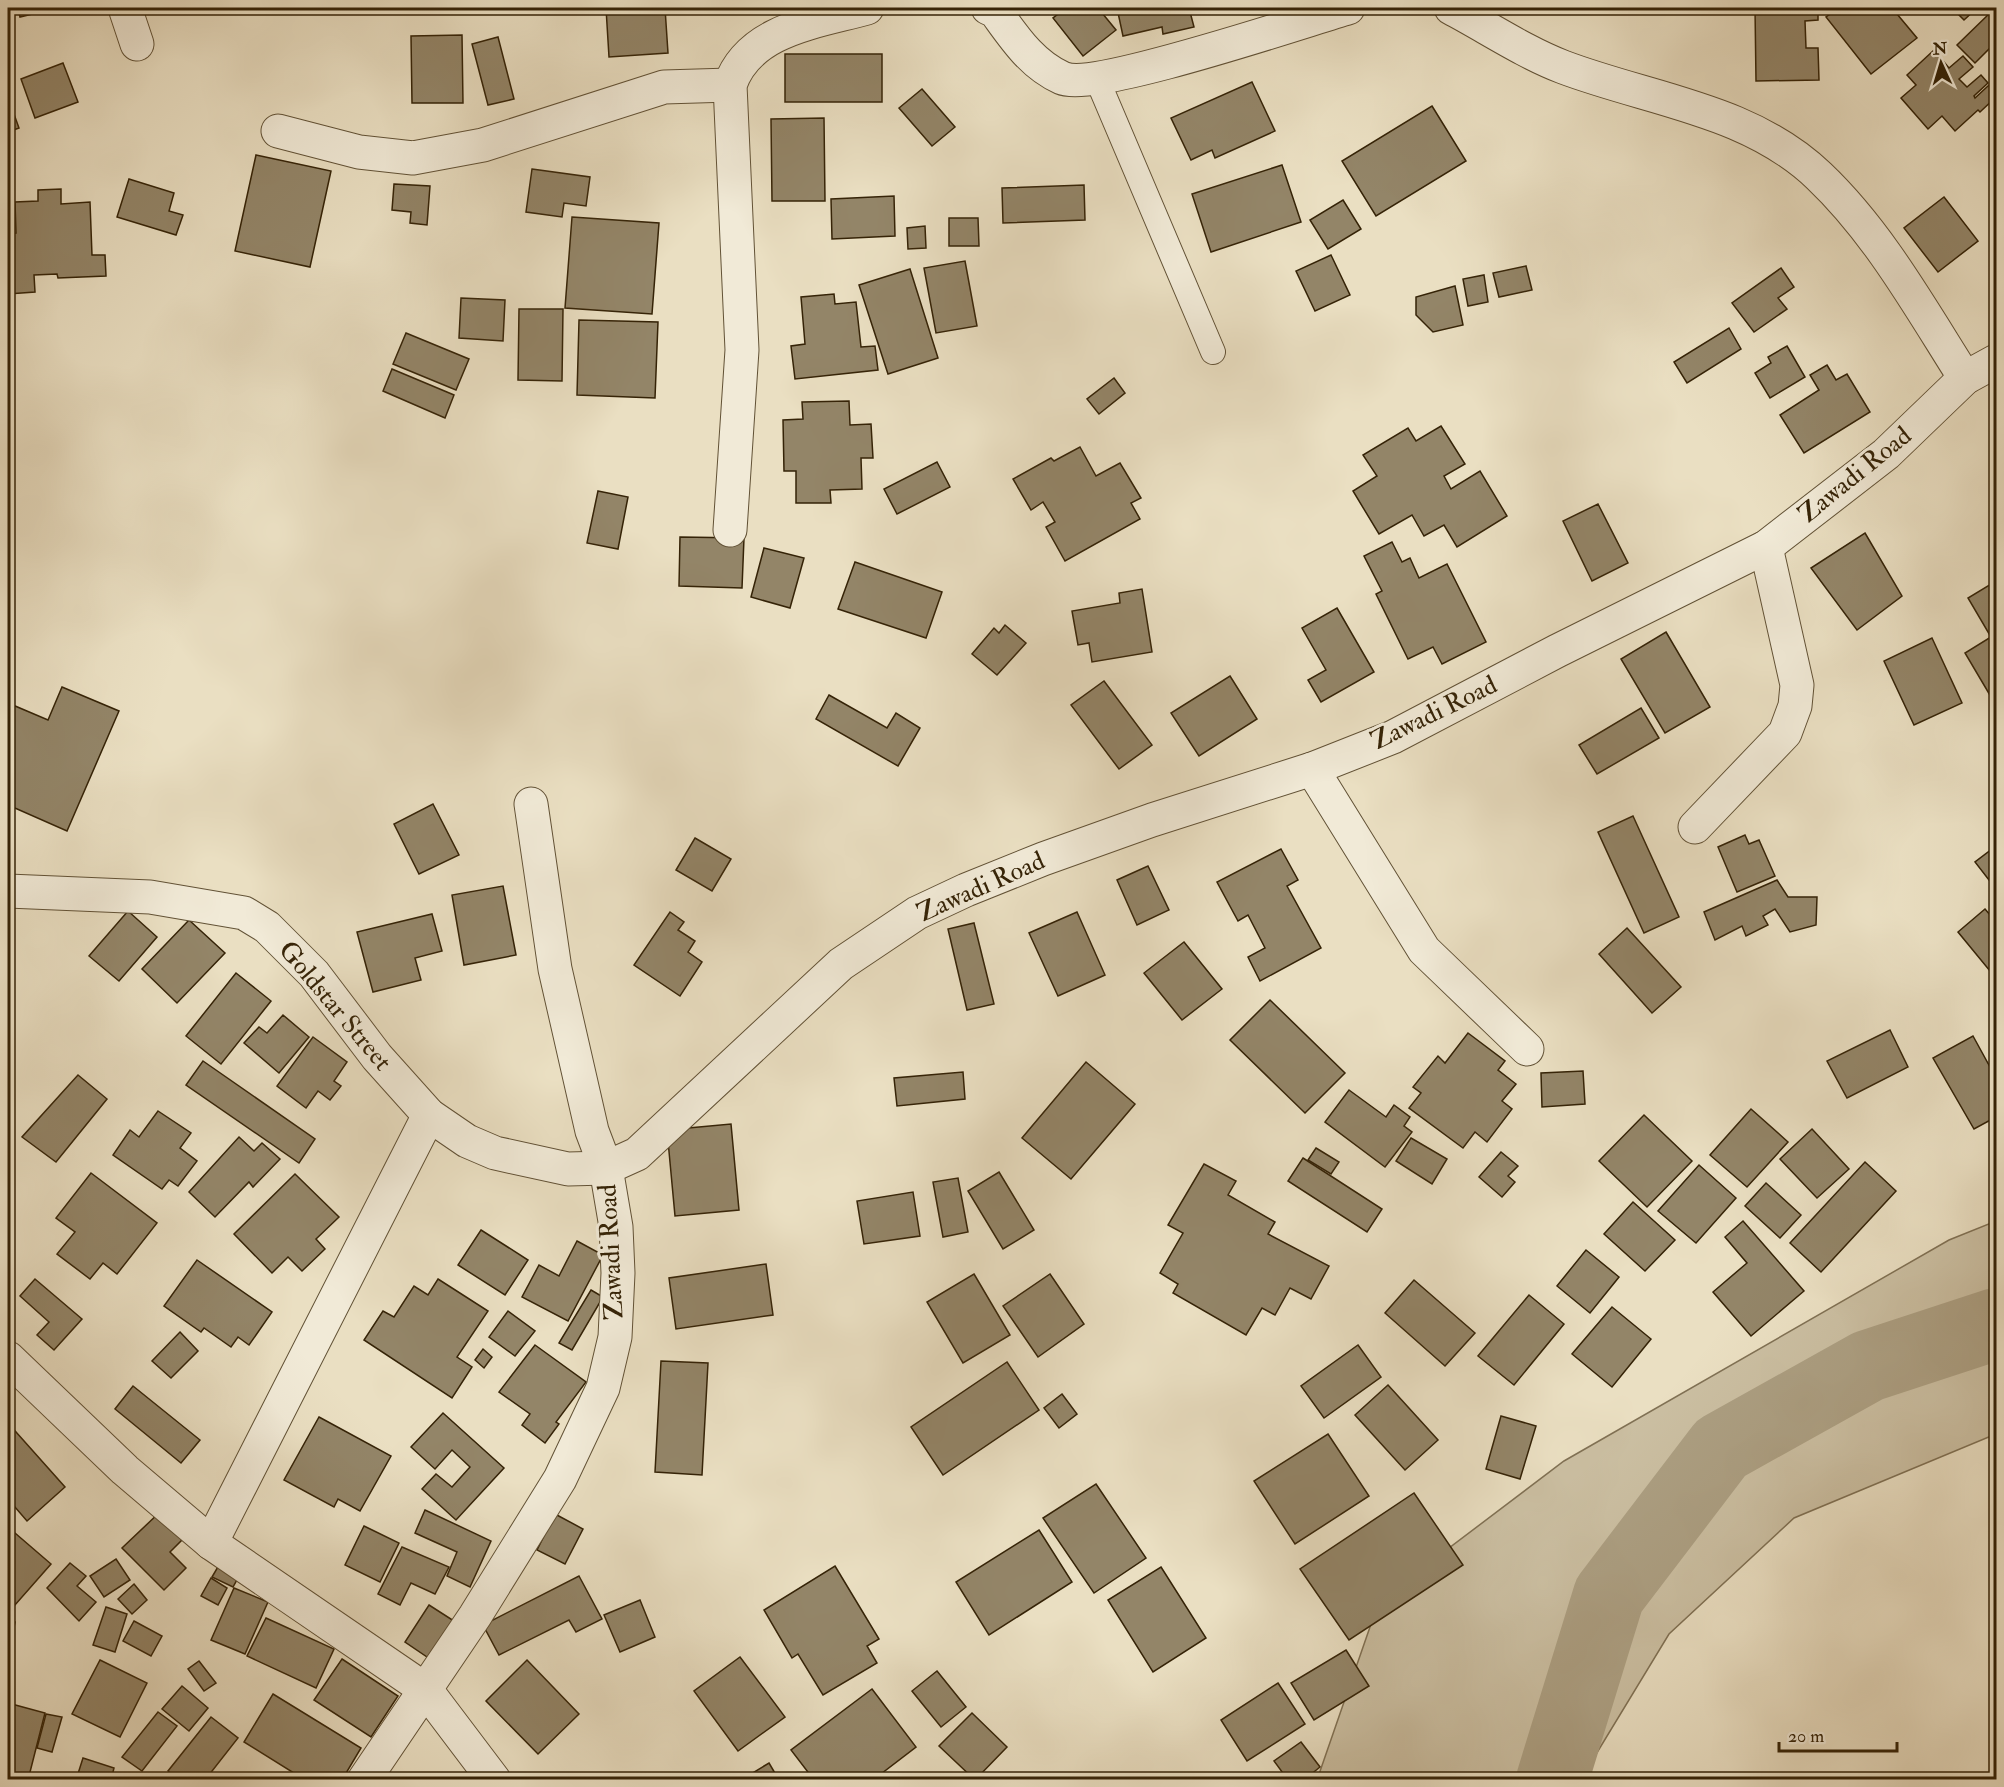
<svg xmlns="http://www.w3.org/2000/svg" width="2004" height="1787" font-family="'IM FELL Double Pica',serif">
<rect width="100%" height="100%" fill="#eadfc2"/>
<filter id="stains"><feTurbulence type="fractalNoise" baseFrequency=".00333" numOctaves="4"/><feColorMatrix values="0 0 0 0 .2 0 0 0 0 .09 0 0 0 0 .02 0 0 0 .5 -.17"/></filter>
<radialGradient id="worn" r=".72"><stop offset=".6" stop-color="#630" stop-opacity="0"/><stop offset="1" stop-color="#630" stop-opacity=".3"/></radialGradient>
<polygon fill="#cbbfa2" stroke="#807154" stroke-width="1.5" points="1996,1221 1996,1434 1794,1518 1669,1634 1581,1779 1317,1780 1379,1601 1564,1461 1949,1240"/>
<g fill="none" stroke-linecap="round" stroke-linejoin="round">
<polyline stroke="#ac9f82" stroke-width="72" points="1552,1780 1609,1595 1721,1448 1868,1366 1996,1324"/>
</g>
<g fill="#938568" stroke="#352307" stroke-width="1.5">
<polygon points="18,8 57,8 20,17"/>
<polygon points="606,8 665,8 668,53 609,57"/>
<polygon points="1066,8 1098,8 1116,30 1083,56 1053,18"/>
<polygon points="1117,8 1189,8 1194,27 1163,34 1162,27 1123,36"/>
<polygon points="1755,8 1818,8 1818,20 1805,21 1806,48 1818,48 1819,80 1756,81"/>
<polygon points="1839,8 1892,8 1917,38 1871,74 1826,17"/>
<polygon points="1952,8 1977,8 1964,20"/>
<polygon points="1992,11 1996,15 1996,47 1994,44 1975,63 1957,45"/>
<polygon points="462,35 463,103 412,103 411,36"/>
<polygon points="498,37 514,99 488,105 472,44"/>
<polygon points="1934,50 1949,68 1963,56 1973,67 1959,79 1967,87 1981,75 1988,83 1974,96 1975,98 1989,85 1996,94 1996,97 1980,112 1978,110 1955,131 1942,116 1928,129 1901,98 1916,85 1907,75"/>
<rect x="785" y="54" width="97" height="48"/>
<polygon points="63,63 78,102 35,118 21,79"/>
<polygon points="1252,82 1275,131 1215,158 1212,150 1191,160 1171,118"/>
<polygon points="922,89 955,127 932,146 899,108"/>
<polygon points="8,103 10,103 19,128 8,132"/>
<polygon points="1432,106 1466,161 1376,216 1342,161"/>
<polygon points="824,118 825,201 772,201 771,119"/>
<polygon points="256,155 331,171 310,267 235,251"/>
<polygon points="1282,165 1301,222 1211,252 1192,194"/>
<polygon points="532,169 590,177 586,206 564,203 562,217 526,212"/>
<polygon points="129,179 174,193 169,211 183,215 176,235 117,217"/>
<polygon points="394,184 430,186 427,225 410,223 411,212 392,210"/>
<polygon points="1084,185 1085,220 1003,223 1002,188"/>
<polygon points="61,189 61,204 90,202 92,255 105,255 106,276 58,278 57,274 34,275 35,292 8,294 8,234 16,233 15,202 38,201 38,190"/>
<polygon points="894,196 895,236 832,239 831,199"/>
<polygon points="1944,197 1978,241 1938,272 1904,228"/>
<polygon points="1343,200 1361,229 1328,249 1310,220"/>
<polygon points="572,217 659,223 652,314 565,308"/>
<polygon points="949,218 978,218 979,246 949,246"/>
<polygon points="925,226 926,248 908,249 907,228"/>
<polygon points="1331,255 1350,295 1315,311 1296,271"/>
<polygon points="965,261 977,326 936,333 924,268"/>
<polygon points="1526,266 1532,290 1499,297 1493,273"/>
<polygon points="1781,268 1794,287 1778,298 1787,309 1754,332 1732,303"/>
<polygon points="910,269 938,358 888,374 859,285"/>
<polygon points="1484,275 1488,302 1468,306 1463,279"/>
<polygon points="1455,286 1463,325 1433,332 1416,315 1416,297"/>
<polygon points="834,294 835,304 856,302 861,347 875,346 878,370 795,379 791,346 805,344 801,297"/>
<polygon points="461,298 505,300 503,341 459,338"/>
<polygon points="519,309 563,309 562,381 518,380"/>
<polygon points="579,320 658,322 655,398 577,395"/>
<polygon points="1729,328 1741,349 1687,383 1674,362"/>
<polygon points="406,333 469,359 456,390 393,364"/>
<polygon points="1787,346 1805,377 1770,398 1755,373 1771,363 1768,357"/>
<polygon points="1827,365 1836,380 1847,374 1870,412 1804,453 1780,415 1819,390 1810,375"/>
<polygon points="392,369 454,395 445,418 383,391"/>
<polygon points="1114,378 1125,393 1099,414 1087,399"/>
<polygon points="849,401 850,425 871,424 873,458 861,458 862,489 830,490 831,503 796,503 796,471 784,471 783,420 803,419 802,402"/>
<polygon points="1441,426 1465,464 1444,476 1451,489 1480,471 1507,516 1457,547 1444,525 1424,536 1412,515 1379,534 1353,491 1377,476 1363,455 1408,428 1416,441"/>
<polygon points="1080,447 1096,476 1120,463 1141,498 1131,503 1140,519 1065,561 1046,527 1055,522 1043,502 1031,510 1013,479 1051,458 1054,461"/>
<polygon points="937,462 950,487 897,514 884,489"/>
<polygon points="598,491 628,497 618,549 587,543"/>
<polygon points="1598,504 1628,563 1592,581 1563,521"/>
<polygon points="1865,533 1902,596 1857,630 1811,568"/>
<polygon points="680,537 744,538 742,588 679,586"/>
<polygon points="1392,542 1402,562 1410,558 1419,578 1447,564 1486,642 1442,664 1433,647 1408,659 1376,594 1382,591 1364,556"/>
<polygon points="764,548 804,558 790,608 751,597"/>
<polygon points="855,562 942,592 926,638 838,609"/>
<polygon points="1996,581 1996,700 1994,702 1965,653 1991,637 1968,598"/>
<polygon points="1142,589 1152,652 1092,662 1089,643 1078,645 1072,611 1120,603 1119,593"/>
<polygon points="1337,608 1374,672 1321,702 1308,680 1326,670 1302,628"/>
<polygon points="1005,625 1026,643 997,675 972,654 994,628 999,633"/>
<polygon points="1666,632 1710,707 1665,733 1621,659"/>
<polygon points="1932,638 1962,703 1914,725 1884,661"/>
<polygon points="1230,676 1257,719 1199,756 1171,713"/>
<polygon points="1104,681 1152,745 1119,769 1071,705"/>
<polygon points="62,687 119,711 67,831 8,805 8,703 48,720"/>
<polygon points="829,695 887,728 896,713 920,728 898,766 816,719"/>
<polygon points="1641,708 1659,738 1597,774 1579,745"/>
<polygon points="433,804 459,855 419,874 394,824"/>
<polygon points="1633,816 1679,917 1644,933 1598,832"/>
<polygon points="1745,835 1749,844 1759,840 1775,876 1737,892 1718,847"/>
<polygon points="695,838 731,859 712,891 676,870"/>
<polygon points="1996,846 1996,889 1975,862"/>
<polygon points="1281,849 1298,880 1287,886 1321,948 1260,981 1248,957 1265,948 1248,915 1238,921 1217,882"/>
<polygon points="1148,866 1169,910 1137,925 1117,880"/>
<polygon points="1777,880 1788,897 1817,897 1816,925 1790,932 1775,909 1763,916 1768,925 1746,936 1742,926 1715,940 1704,912"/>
<polygon points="503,886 516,955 464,965 452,895"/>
<polygon points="1985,909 1996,922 1996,966 1990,971 1958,932"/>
<polygon points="128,911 157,937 119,981 89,956"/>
<polygon points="670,912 684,922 678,930 695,941 688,952 702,962 680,996 634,965"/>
<polygon points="1077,912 1105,975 1058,996 1029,933"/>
<polygon points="432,914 442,951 415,958 421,980 373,992 357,932"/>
<polygon points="189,920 225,953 177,1003 142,969"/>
<polygon points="974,923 994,1004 967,1010 948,929"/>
<polygon points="1627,928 1681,987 1652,1013 1599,954"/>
<polygon points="1184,942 1222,989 1182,1020 1144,973"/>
<polygon points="236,973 271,1001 221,1064 186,1036"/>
<polygon points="1270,1000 1345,1073 1305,1113 1230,1040"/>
<polygon points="283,1015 309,1037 279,1073 244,1043 259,1027 267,1033"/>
<polygon points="1890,1030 1908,1067 1847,1098 1827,1061"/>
<polygon points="1468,1033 1505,1061 1498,1070 1516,1084 1502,1101 1512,1109 1487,1142 1475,1132 1463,1148 1409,1108 1421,1093 1413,1087 1438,1056 1445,1063"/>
<polygon points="1973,1036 1996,1078 1996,1117 1974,1129 1933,1058"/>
<polygon points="313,1037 347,1062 334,1081 341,1086 330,1100 318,1091 306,1108 277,1086"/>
<polygon points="203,1061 315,1139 299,1163 186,1085"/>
<polygon points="1086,1062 1135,1104 1071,1179 1022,1138"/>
<polygon points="1583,1071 1585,1104 1542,1107 1541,1073"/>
<polygon points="963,1072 965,1099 897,1106 894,1078"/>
<polygon points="78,1075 107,1099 56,1162 22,1137"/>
<polygon points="1349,1090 1386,1117 1394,1105 1410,1117 1404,1126 1412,1132 1385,1167 1325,1122"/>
<polygon points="1751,1109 1788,1142 1747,1187 1710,1155"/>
<polygon points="158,1111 191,1133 180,1148 197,1161 178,1186 169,1180 162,1189 113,1155 130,1130 139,1137"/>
<polygon points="1644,1115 1692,1161 1647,1207 1599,1161"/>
<polygon points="731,1124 739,1210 675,1216 667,1130"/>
<polygon points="1812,1129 1849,1169 1817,1198 1780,1159"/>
<polygon points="239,1137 254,1151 262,1143 280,1159 253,1187 249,1182 215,1217 189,1192"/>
<polygon points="1411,1138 1447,1159 1432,1184 1396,1161"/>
<polygon points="1316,1148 1339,1162 1331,1174 1308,1160"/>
<polygon points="1501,1152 1518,1166 1508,1176 1515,1182 1502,1197 1479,1177"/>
<polygon points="1303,1158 1382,1209 1367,1232 1288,1181"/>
<polygon points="1865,1162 1896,1191 1821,1272 1790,1243"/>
<polygon points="1204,1164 1236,1181 1228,1195 1275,1222 1268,1234 1329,1266 1311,1299 1290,1288 1275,1315 1262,1308 1246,1335 1173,1293 1178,1284 1160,1273 1183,1233 1168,1225"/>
<polygon points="1699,1165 1736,1198 1696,1243 1658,1211"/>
<polygon points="999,1172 1034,1230 1003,1249 968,1191"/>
<polygon points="91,1173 157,1223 117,1274 103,1263 90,1279 57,1254 75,1232 56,1218"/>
<polygon points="295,1174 339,1217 316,1239 325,1249 302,1271 288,1257 272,1273 234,1234"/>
<polygon points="958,1178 968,1232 943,1237 933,1182"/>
<polygon points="1766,1183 1801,1215 1780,1238 1745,1206"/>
<polygon points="913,1192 920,1236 864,1244 857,1201"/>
<polygon points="1633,1202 1675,1240 1645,1271 1604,1234"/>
<polygon points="1743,1221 1804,1291 1751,1336 1713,1292 1747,1263 1725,1237"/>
<polygon points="481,1230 528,1260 505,1295 458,1265"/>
<polygon points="577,1241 603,1255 568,1321 522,1297 539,1265 559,1276"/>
<polygon points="1586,1250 1619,1277 1590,1313 1557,1286"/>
<polygon points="197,1260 272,1312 249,1345 238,1337 231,1347 204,1328 201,1332 164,1306"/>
<polygon points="766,1264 773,1315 676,1329 669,1278"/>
<polygon points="974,1274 1010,1335 963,1363 927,1302"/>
<polygon points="1050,1274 1084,1324 1038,1357 1003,1306"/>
<polygon points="35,1279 82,1319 54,1350 37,1335 49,1322 20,1296"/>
<polygon points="438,1279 488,1311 457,1357 472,1367 452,1398 364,1340 383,1311 394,1317 414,1286 428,1295"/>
<polygon points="1414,1280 1475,1333 1445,1366 1385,1313"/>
<polygon points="591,1290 603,1297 572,1350 559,1343"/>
<polygon points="1529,1295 1564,1324 1514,1385 1478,1356"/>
<polygon points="1612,1307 1651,1339 1612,1387 1572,1354"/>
<polygon points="508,1311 535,1331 515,1356 489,1337"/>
<polygon points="180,1332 198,1351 171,1378 152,1361"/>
<polygon points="535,1345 586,1382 556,1422 559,1424 545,1443 522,1425 530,1414 499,1392"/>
<polygon points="1358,1345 1381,1377 1324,1418 1301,1386"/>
<polygon points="483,1349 492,1357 484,1368 475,1360"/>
<polygon points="661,1361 708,1363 702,1475 655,1472"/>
<polygon points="1007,1362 1039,1410 943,1475 911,1427"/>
<polygon points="1388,1385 1438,1440 1405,1470 1355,1415"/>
<polygon points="133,1386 200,1440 181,1463 115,1409"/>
<polygon points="1062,1394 1077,1414 1059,1428 1044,1408"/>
<polygon points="443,1413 504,1468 456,1520 422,1489 436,1474 452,1487 470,1467 452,1450 435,1469 411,1447"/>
<polygon points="1501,1416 1536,1426 1520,1479 1486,1469"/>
<polygon points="319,1417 391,1456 360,1511 338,1499 334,1507 284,1480"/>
<polygon points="8,1423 65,1487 27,1521 8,1499"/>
<polygon points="1328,1434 1369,1496 1295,1544 1254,1481"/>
<polygon points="1096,1484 1146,1558 1094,1593 1043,1518"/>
<polygon points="1414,1493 1463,1565 1349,1640 1300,1569"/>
<polygon points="425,1510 491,1541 470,1587 447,1576 457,1552 415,1533"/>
<polygon points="161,1511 186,1536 170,1552 186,1568 164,1590 122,1548"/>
<polygon points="555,1514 583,1529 565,1564 537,1550"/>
<polygon points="364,1526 399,1543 380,1582 345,1565"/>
<polygon points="8,1527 51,1564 15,1605 8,1598"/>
<polygon points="1039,1530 1072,1582 989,1635 956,1582"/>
<polygon points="402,1547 449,1567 435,1594 411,1583 400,1605 378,1594"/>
<polygon points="116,1559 130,1580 104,1597 90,1576"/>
<polygon points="70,1563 86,1576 77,1586 96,1602 79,1621 47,1588"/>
<polygon points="219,1565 239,1576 233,1587 212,1577"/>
<polygon points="835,1566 879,1639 867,1646 877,1663 823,1695 798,1654 792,1658 764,1610"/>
<polygon points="1161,1567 1206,1638 1153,1672 1108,1600"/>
<polygon points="579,1576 602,1619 576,1632 569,1620 499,1655 483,1625"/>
<polygon points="211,1578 227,1588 218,1605 201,1596"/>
<polygon points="134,1584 147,1600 132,1614 118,1599"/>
<polygon points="234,1588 268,1602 245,1654 211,1640"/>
<polygon points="640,1600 655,1637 620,1652 604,1615"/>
<polygon points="429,1605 454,1621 430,1659 405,1642"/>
<polygon points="106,1607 127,1614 115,1652 93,1645"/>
<polygon points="266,1618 334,1649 316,1688 247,1656"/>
<polygon points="8,1620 15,1622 8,1659"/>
<polygon points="134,1621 162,1636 151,1656 123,1641"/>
<polygon points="1346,1650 1369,1686 1314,1720 1291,1683"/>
<polygon points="740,1657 785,1717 738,1751 694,1691"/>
<polygon points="342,1659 398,1696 371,1737 314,1700"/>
<polygon points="100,1660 147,1683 120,1737 72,1714"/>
<polygon points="527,1660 579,1714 538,1754 486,1701"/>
<polygon points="199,1661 216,1683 204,1691 188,1669"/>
<polygon points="937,1671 966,1707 941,1727 912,1691"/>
<polygon points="1278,1683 1305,1724 1247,1761 1221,1720"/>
<polygon points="182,1686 208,1708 189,1731 162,1709"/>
<polygon points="872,1689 916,1747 873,1780 814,1780 791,1750"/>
<polygon points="273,1694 361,1748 342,1780 305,1780 244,1742"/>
<polygon points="8,1703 45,1713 28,1780 8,1780"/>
<polygon points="158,1712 177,1726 142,1771 122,1757"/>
<polygon points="972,1713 1007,1747 975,1780 939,1746"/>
<polygon points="46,1714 62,1717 52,1752 37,1748"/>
<polygon points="211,1717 238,1738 205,1780 179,1780 168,1771"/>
<polygon points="1301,1742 1320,1767 1304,1780 1288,1780 1274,1761"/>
<polygon points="83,1758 114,1768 111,1780 76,1780"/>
<polygon points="769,1763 779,1780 741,1780"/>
</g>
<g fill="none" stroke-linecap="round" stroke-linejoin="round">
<g stroke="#625236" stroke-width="26">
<polyline id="service" points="1097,79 1213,352"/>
</g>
<g stroke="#625236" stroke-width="35">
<g id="minor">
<polyline points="125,8 137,44"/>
<path d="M988 8 995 11C1014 37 1031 64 1062 78 1094 92 1303 21 1348 8"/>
<path d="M1451 8C1487 27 1524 52 1563 67 1650 100 1749 109 1819 176 1879 233 1921 309 1965 378"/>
<polyline points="278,131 359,152 413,158 483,145 664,87 730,85"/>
<path d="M730 530 742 350 730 85C749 29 817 22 867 8"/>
<polyline points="1312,769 1424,950 1527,1049"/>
<polyline points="1695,827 1785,733 1795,706 1797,685 1766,547"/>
<polyline points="8,891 150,897 244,913 267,927 314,974 377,1057 429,1115 467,1141 495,1153 568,1169 606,1168 637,1154 841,964 917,913 966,890 1043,859 1152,820 1312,769 1393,737 1557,651 1766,547 1886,454 1965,378 1996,361"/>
<polyline points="8,1358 125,1470 211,1543 426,1690 494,1780"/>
<polyline points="211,1543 429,1115"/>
<polyline points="364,1780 475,1616 560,1479 603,1388 615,1337 618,1273 616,1227 606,1168 592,1131 555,969 531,804"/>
</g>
</g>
<use href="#service" stroke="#f1ead7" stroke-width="24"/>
<use href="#minor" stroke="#f1ead7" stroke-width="33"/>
</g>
<g text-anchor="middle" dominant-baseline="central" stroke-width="6" stroke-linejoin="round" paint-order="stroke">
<g font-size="26" fill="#352307" stroke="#f1ead7">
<text transform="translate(1855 475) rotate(-39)">Zawadi Road</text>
<text transform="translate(1434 713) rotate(-26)">Zawadi Road</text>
<text transform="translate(981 887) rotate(-24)">Zawadi Road</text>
<text transform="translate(335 1006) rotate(50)">Goldstar Street</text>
<text transform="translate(611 1252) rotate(-93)">Zawadi Road</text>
</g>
</g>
<rect width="2004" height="1787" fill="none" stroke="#eadfc2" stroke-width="30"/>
<rect x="9" y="9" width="1986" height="1769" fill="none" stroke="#352307" stroke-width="3"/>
<rect x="15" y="15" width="1974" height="1757" fill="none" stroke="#352307" stroke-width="1.5"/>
<g transform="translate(1941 63) rotate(356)" stroke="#f1ead7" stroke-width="4.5" paint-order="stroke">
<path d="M0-4.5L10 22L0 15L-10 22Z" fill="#352307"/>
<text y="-9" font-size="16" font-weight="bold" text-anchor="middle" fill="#352307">N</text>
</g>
<path d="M1779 1742v9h118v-9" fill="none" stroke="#352307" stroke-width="3"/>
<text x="1788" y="1742" font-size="18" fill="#352307" stroke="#f1ead7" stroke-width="4.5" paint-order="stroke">20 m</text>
<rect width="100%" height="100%" filter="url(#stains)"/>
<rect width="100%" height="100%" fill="url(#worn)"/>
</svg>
